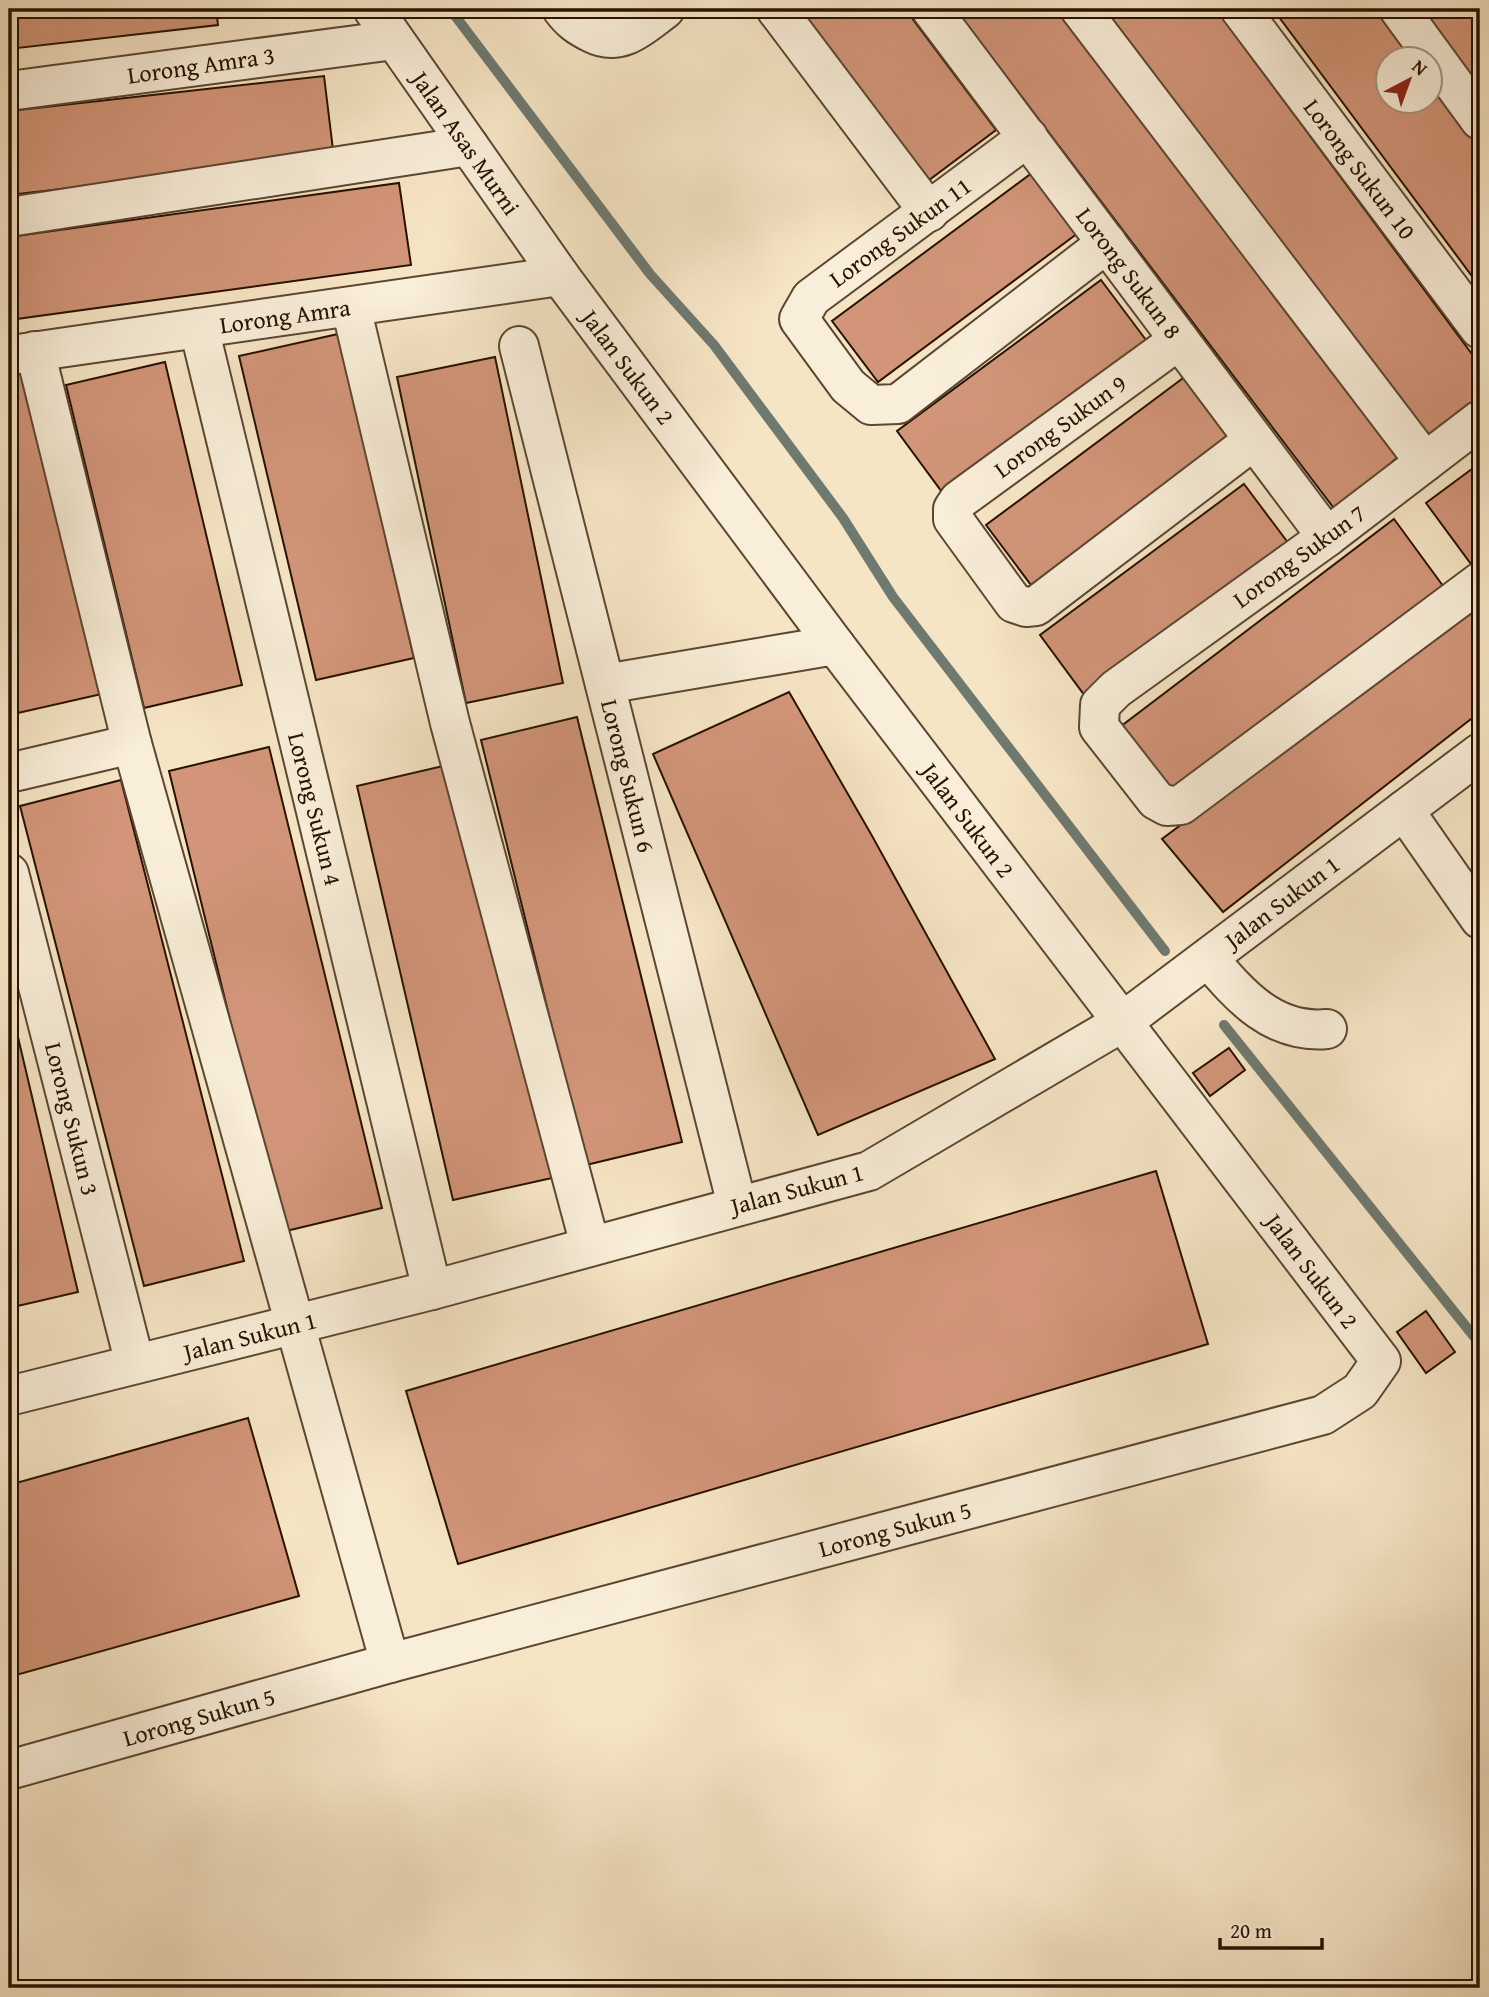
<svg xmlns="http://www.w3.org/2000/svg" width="1489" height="1997" font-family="'Gentium Book Plus',serif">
<rect width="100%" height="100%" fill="#f6e5c5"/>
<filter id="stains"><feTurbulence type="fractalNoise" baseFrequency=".00286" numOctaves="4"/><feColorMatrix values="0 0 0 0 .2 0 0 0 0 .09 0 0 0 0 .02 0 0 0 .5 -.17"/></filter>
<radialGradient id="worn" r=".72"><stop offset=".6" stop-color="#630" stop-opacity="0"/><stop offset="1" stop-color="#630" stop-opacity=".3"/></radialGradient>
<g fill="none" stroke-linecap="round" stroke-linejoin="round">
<g stroke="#6e7970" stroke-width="10">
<polyline points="450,9 650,274 714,345 843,518 893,597 1165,951"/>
<polyline points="1224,1025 1480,1344"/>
</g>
</g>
<g fill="#d29579" stroke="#271200" stroke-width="2">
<polygon points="9,9 216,9 218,25 9,49"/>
<polygon points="598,9 628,9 608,23"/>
<polygon points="798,9 905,9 996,130 929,180"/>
<polygon points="955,9 1068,9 1399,456 1336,511"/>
<polygon points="1101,9 1216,9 1480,365 1480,403 1429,443"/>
<polygon points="1273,9 1379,9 1416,60 1388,60 1388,102 1430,102 1430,77 1480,146 1480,287"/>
<polygon points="1418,9 1480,9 1480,93"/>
<polygon points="324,76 334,158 9,195 9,111"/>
<polygon points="1036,170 1082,230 878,382 832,321"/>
<polygon points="399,183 411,265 9,320 9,237"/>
<polygon points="1101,280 1146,340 942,492 897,431"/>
<polygon points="338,334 414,658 316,680 239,356"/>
<polygon points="495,357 563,683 466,703 397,377"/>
<polygon points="165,362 242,685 144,708 66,385"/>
<polygon points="29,369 106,693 9,715 9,374"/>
<polygon points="1190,373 1236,434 1031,585 986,525"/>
<polygon points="1480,463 1480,557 1471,564 1426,503"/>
<polygon points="1244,484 1289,544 1085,696 1040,635"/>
<polygon points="1394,519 1446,590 1174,796 1120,727"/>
<polygon points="1480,602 1480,712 1223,912 1162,839"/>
<polygon points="789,692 871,834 995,1059 818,1135 653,754"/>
<polygon points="577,717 682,1142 586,1165 481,740"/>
<polygon points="269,747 382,1208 282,1232 169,771"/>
<polygon points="456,763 552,1178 453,1200 357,786"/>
<polygon points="121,780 244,1261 144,1286 20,806"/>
<polygon points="9,999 78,1292 9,1308"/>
<polygon points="1229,1048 1245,1070 1210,1096 1193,1073"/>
<polygon points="1156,1171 1208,1344 458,1564 406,1391"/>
<polygon points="1426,1311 1455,1352 1426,1373 1397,1332"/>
<polygon points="248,1418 299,1596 9,1677 9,1485"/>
</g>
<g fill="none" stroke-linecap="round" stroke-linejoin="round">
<g stroke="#5b4731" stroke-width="42">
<g id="minor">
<path d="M562 9C571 21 578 26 592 33 621 48 642 26 665 9"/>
<polyline points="776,9 929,212"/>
<polyline points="931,9 1327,537"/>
<polyline points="1080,9 1425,462"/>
<polyline points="1240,9 1480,329"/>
<polyline points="1399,9 1480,120"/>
<polyline points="9,91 394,40"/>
<polyline points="1028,137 811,298 799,319 848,386 871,405 898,404 1107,243"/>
<polyline points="9,217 469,146"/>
<polyline points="351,307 450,723 590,1245"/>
<polyline points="199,328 432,1290"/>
<polyline points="1179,340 959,500 953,509 953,519 1014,603 1026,607 1036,606 1254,440"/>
<polyline points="519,346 737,1205"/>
<polyline points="35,351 132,744 390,1663"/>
<polyline points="11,355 560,276"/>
<polyline points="1480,420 1327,537 1116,689 1100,705 1099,727 1156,800 1167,806 1181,805 1480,582"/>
<polyline points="605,684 835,645"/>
<polyline points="9,773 132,744"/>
<polyline points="1404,810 1480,919"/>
<polyline points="9,873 135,1364"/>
<path d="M1208 958C1240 996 1273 1034 1327 1029"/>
<polyline points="9,1396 432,1290 869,1171 1121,1023 1480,753"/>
<polyline points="9,1770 390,1663 1323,1415 1360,1391 1381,1361 835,645 560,276 373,9"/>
</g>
</g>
<use href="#minor" stroke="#f9eed9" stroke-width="38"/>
</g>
<g text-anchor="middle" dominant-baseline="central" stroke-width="5" stroke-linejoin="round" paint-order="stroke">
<g font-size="24" fill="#271200" stroke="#f9eed9">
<text transform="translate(201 65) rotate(-8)">Lorong Amra 3</text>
<text transform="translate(466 143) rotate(55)">Jalan Asas Murni</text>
<text transform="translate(1360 169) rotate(53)">Lorong Sukun 10</text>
<text transform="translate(900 232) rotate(-36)">Lorong Sukun 11</text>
<text transform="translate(1129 273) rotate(53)">Lorong Sukun 8</text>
<text transform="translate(285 316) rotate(-8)">Lorong Amra</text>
<text transform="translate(628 367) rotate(53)">Jalan Sukun 2</text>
<text transform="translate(1060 426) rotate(-36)">Lorong Sukun 9</text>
<text transform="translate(1299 556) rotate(-36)">Lorong Sukun 7</text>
<text transform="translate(628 776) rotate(76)">Lorong Sukun 6</text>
<text transform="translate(315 809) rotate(76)">Lorong Sukun 4</text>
<text transform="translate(968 820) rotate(53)">Jalan Sukun 2</text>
<text transform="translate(1282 902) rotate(-37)">Jalan Sukun 1</text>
<text transform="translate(72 1119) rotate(76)">Lorong Sukun 3</text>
<text transform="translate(797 1189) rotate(-15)">Jalan Sukun 1</text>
<text transform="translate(1312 1271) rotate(53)">Jalan Sukun 2</text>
<text transform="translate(250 1336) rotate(-14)">Jalan Sukun 1</text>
<text transform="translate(895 1529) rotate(-15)">Lorong Sukun 5</text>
<text transform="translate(199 1717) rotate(-16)">Lorong Sukun 5</text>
</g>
</g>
<rect width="1489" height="1997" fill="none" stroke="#f6e5c5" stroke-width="35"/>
<rect x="10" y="10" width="1468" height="1976" fill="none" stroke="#271200" stroke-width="3.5"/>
<rect x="18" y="18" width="1454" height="1962" fill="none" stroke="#271200" stroke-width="2"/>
<g transform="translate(1409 80) rotate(41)"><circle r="33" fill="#f9eed9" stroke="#a59682" stroke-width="2"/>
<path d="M0-5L12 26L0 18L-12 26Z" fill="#8f2418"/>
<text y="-10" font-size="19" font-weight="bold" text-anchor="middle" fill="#271200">N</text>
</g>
<path d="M1220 1938v10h102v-10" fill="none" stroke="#271200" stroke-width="3.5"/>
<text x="1230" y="1938" font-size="21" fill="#271200" stroke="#f9eed9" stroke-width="5" paint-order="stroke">20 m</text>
<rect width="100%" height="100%" filter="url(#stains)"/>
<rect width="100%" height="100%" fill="url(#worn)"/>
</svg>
